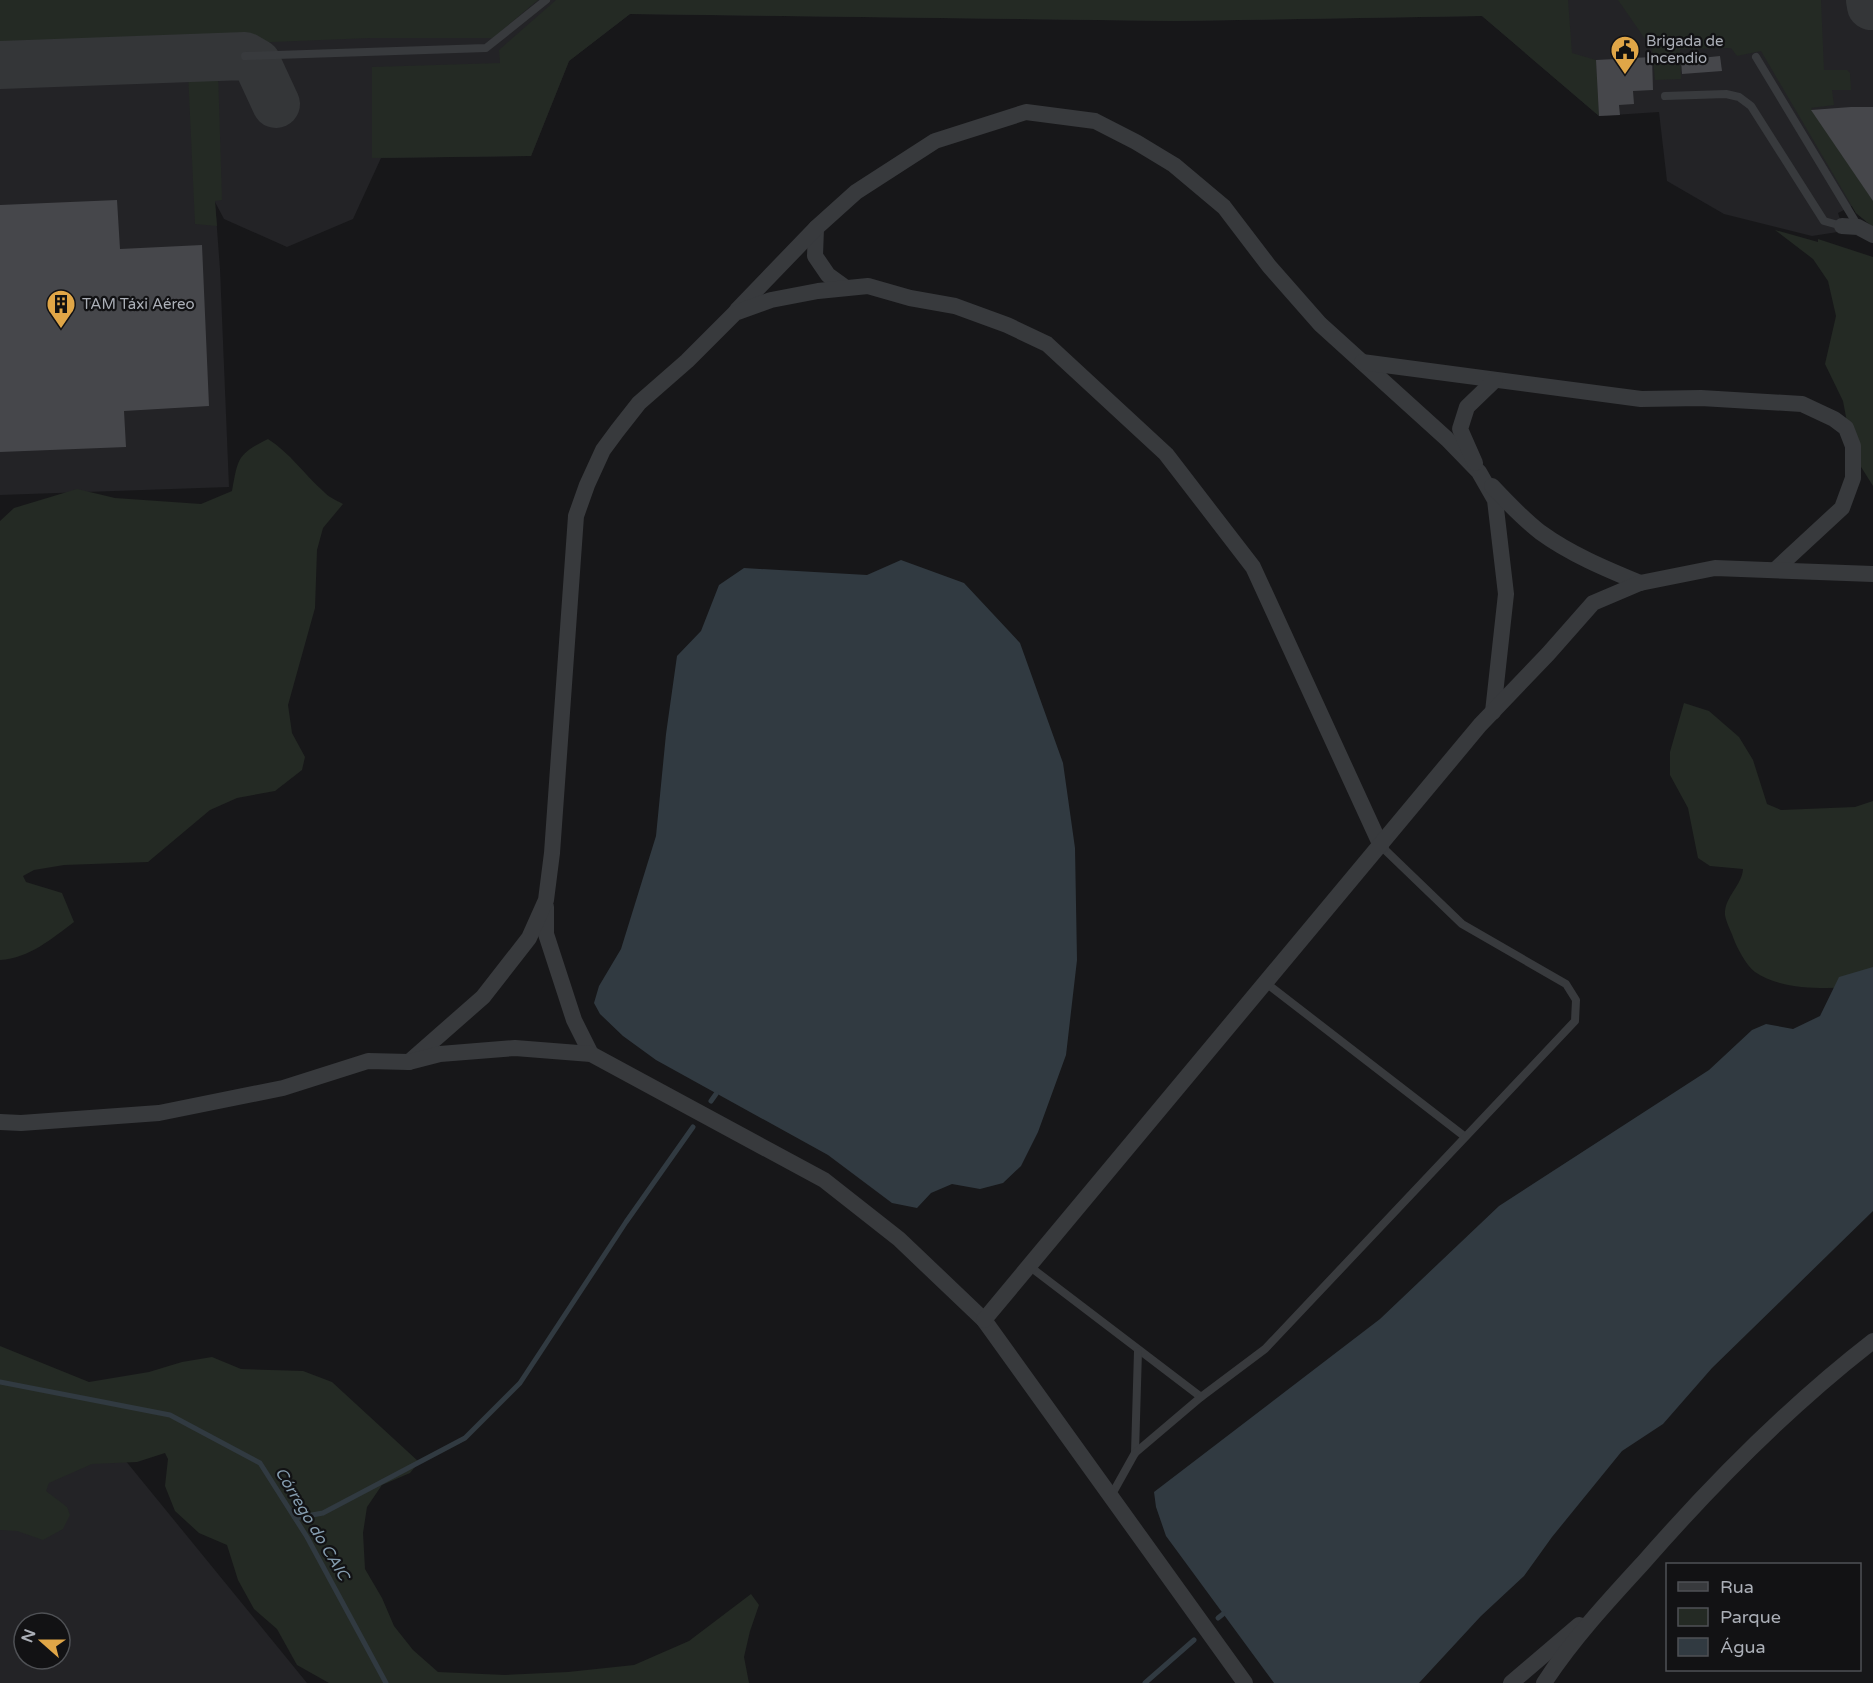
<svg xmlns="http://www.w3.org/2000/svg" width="1873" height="1683" font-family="'Varela Round',sans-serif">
<rect width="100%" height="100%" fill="#171719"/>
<g fill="#232326" fill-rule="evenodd">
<polygon points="0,0 1873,0 1873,227 1856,213 1852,206 1838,213 1844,231 1812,236 1724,214 1667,181 1659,112 1599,116 1482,16 1176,21 630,14 569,61 531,156 381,158 353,219 287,247 224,219 215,202 220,269 229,487 0,495"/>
<path d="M0 1436 116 1449 307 1683H0ZM24 1623H60V1659H24Z"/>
</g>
<g fill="#242a24">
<polygon points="0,0 538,0 493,38 370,38 0,53"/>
<polygon points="556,0 1568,0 1572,53 1596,60 1599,116 1482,16 1176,21 630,14 569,61 531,156 372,158 372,67 500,63 499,50"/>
<polygon points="1618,0 1821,0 1824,70 1847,70 1850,73 1851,90 1832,90 1834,105 1811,108 1868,193 1873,193 1873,227 1856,213 1761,51 1737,56 1731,48 1680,49 1681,79 1655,80 1652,49"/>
<polygon points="218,71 222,200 215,201 217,226 195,224 188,72"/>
<polygon points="1775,230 1818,242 1818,239 1873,257 1873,486 1853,454 1843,401 1825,364 1836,316 1828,281 1813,259"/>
<path d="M268 439C290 453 304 474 323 491 328 497 336 500 343 504L323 528 317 550 315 608 288 705 292 733 305 757 302 770 275 791 237 798 210 810 148 862 64 865 34 870 23 876 26 882 62 893 74 922C51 939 30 958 0 960V521L14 508 77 489 115 498 201 504 232 491C238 459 237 454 268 439Z"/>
<path d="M1684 703 1709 711 1739 737 1753 760 1767 804 1781 810 1855 807 1873 801V986C1837 988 1786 993 1755 972 1746 965 1737 948 1733 937 1731 931 1726 922 1725 915 1724 897 1742 886 1743 869L1710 866 1698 858 1688 808 1670 775V752Z"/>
<polygon points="0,1346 89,1382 149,1372 182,1362 212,1357 241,1369 303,1371 332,1382 419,1462 410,1473 382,1485 367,1507 363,1533 365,1569 382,1598 394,1626 413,1650 438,1672 505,1675 568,1672 634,1665 689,1641 751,1594 759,1605 750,1631 744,1657 749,1683 329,1683 297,1665 277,1629 254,1609 238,1580 227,1545 199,1533 175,1511 165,1486 168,1459 165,1453 137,1462 92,1464 49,1483 46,1491 67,1507 70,1515 63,1529 43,1540 17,1531 0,1530"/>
</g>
<g fill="#313a41">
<polygon points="901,560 964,583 1020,643 1063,763 1075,848 1077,960 1066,1055 1038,1132 1021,1166 1003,1183 980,1189 952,1184 931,1193 917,1208 892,1203 828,1155 656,1060 623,1036 600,1014 594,1003 599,986 621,949 656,836 666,734 677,656 701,631 719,585 744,568 867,575"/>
<polygon points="1873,967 1873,1211 1712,1368 1663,1424 1622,1451 1552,1537 1524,1576 1481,1616 1419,1683 1274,1683 1166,1536 1156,1507 1154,1492 1380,1319 1499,1206 1709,1070 1752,1030 1766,1024 1793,1029 1820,1016 1839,977"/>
</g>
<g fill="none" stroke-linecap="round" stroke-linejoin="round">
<g stroke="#313a41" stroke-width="5">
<polyline points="711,1101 716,1094"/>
<polyline points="0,1382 170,1415 260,1463 307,1537 386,1683"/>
<polyline points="295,1518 323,1513 465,1438 520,1383 626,1222 693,1127"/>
<polyline points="1218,1618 1223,1614"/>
<polyline points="1145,1683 1194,1640"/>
</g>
<g stroke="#343638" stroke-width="48">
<polyline points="1870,0 1871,6"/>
<polyline points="0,65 245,56 257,63 276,104"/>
</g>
</g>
<g fill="#46474b">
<polygon points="1720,56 1722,71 1682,74 1681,60"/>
<polygon points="1652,57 1653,90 1633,91 1634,104 1619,105 1620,115 1599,116 1596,60"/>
<polygon points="1851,107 1873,107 1873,201 1811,110"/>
<polygon points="117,200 120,249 202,245 209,406 124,411 126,447 0,452 0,205"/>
</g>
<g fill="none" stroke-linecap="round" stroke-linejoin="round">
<g stroke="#383a3d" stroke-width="8">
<polyline points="245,56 486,48 546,0"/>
<polyline points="1756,57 1858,226"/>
<polyline points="1665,96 1726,94 1739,97 1751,106 1824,221 1842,226"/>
<polyline points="1266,983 1464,1136"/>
<polyline points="1029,1266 1201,1397"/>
<polyline points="1135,1453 1138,1351"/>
<polyline points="1111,1496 1135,1453 1201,1397 1265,1349 1575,1021 1576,1000 1566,984 1462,924 1381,846"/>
</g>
<g stroke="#383a3d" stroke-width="16">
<polyline points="1842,226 1858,227 1873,235"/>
<polyline points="816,228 815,256 828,275 846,288"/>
<polyline points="737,310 816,228 856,192 935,141 1026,112 1095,121 1136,142 1174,165 1224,207 1269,266 1320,324 1447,439 1479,472 1495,500 1506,594 1493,712"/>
<polyline points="1362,362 1641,399 1701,398 1802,404 1834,419 1846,428 1853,446 1853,478 1842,508 1775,570"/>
<polyline points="1475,463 1460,429 1467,407 1495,380"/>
<path d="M1492 486C1507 502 1522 518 1540 532 1570 554 1606 569 1640 583"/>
<polyline points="546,907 546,934 574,1020 591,1054"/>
<polyline points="409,1062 483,997 529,938 546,900 552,853 576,516 587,485 603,450 617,431 639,403 687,361 735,313 771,300 818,291 868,286 910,298 955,306 1007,325 1047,344 1166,454 1253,567 1381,846"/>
<polyline points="0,1122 21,1123 159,1113 283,1088 368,1061 409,1062 440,1054 515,1048 591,1054 824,1180 899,1239 984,1320 1245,1683"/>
<polyline points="984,1320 1480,725 1548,654 1593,603 1640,583 1715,568 1873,574"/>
<polyline points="1511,1683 1579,1625"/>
<path d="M1544 1683C1572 1640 1608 1601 1643 1563 1713 1483 1789 1406 1873 1341"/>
</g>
</g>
<defs>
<g id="civic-pin" transform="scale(1.5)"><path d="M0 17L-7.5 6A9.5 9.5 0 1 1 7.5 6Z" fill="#e0a647" stroke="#121214"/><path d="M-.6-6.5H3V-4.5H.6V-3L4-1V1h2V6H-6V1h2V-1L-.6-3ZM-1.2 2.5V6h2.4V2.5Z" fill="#111"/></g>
<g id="building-pin" transform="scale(1.5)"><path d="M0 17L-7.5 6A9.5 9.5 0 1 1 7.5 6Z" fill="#e0a647" stroke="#121214"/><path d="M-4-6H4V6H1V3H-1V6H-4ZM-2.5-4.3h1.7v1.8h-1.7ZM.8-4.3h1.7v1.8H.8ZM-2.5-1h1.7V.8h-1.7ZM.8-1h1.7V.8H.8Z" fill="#111"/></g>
</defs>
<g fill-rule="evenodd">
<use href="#civic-pin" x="1625" y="50"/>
<use href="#building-pin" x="61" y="304"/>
</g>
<g text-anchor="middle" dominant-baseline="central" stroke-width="4.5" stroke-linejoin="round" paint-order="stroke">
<g font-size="15" fill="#abafb7" stroke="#121214" text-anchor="start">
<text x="1646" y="41">Brigada de<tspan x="1646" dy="17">Incendio</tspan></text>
<text x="82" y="304">TAM Táxi Aéreo</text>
</g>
<g font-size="16" font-style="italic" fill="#859daf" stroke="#121214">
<text transform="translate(312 1524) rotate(59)">Córrego do CAIC</text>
</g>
</g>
<rect x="1666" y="1563" width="195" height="108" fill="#121214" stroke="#4f5155" stroke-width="1.5"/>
<rect x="1678" y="1582" width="30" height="9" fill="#383a3d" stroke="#4f5155" stroke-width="1.5"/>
<text x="1720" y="1593" font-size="18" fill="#abafb7">Rua</text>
<rect x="1678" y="1608" width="30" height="18" fill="#242a24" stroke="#4f5155" stroke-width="1.5"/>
<text x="1720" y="1623" font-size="18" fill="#abafb7">Parque</text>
<rect x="1678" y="1638" width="30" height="18" fill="#313a41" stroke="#4f5155" stroke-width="1.5"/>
<text x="1720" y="1653" font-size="18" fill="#abafb7">Água</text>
<g transform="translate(42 1641) rotate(291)"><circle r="28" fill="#121214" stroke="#4f5155" stroke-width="1.5"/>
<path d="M0-4.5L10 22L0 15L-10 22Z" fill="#e0a647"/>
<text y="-9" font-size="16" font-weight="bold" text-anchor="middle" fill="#abafb7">N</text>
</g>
</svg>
